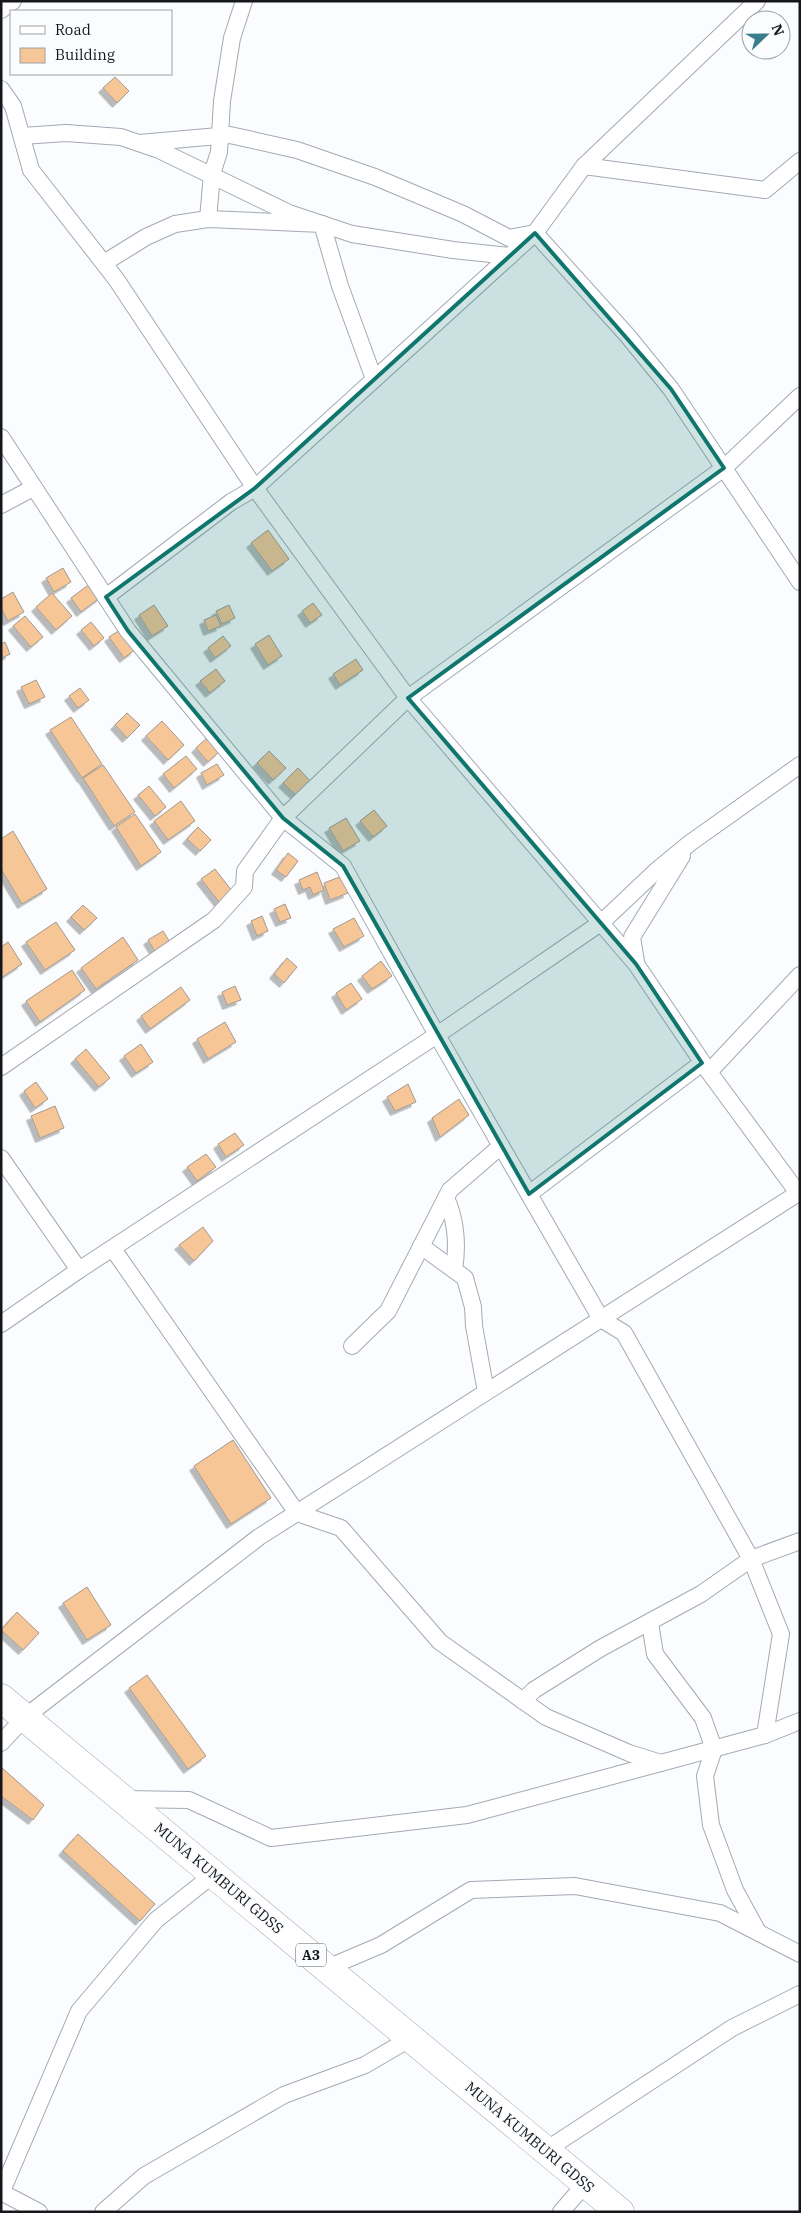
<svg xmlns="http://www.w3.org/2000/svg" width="801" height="2213" font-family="'IBM Plex Serif',serif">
<defs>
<filter id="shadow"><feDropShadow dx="-4.5" dy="4.5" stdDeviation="0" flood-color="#0004"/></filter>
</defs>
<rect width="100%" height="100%" fill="#fafcfe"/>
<g fill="#f7c696" stroke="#a29990" filter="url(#shadow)">
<polygon points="115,77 129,91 117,103 103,88"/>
<polygon points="268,530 289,559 272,571 251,543"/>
<polygon points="63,568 71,582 54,592 46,578"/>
<polygon points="91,583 101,597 81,612 71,598"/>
<polygon points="13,592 24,612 8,621 1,608 1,599"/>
<polygon points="52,593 72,616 56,630 36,607"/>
<polygon points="313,603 322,615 310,623 302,611"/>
<polygon points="154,605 168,626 152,636 139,615"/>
<polygon points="229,605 235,618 222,624 216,611"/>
<polygon points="216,615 221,626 208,631 204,620"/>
<polygon points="25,616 43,637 31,647 13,626"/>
<polygon points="91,622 104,638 94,646 81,630"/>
<polygon points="120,630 135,650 124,658 109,637"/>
<polygon points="269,635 282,656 268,665 255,644"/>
<polygon points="223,636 231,646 215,658 208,648"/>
<polygon points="5,642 10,654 2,658 1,644"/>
<polygon points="356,659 363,670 340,685 333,674"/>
<polygon points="216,669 225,681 210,693 200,681"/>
<polygon points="36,680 45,697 29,704 21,687"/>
<polygon points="80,688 89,700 78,708 69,696"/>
<polygon points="127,713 140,725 127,738 115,725"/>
<polygon points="71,717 102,764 82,778 50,730"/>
<polygon points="162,721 184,745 168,760 146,736"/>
<polygon points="208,737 220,751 208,762 196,748"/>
<polygon points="269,751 286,768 273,780 257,763"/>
<polygon points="186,756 197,769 174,788 163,774"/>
<polygon points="217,764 224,775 207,785 201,773"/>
<polygon points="103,765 135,812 114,826 83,778"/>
<polygon points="298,768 311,782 297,796 283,783"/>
<polygon points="149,786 166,807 155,816 138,795"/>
<polygon points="181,801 195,821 168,840 154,821"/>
<polygon points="374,810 387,826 373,837 360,821"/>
<polygon points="135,814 161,852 141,866 116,827"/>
<polygon points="346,818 360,841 343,851 329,828"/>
<polygon points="198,827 211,840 200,851 187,839"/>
<polygon points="13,831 47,889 22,904 1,869 1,839"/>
<polygon points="288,853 298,861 286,877 276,870"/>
<polygon points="215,869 232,891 219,902 201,879"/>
<polygon points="317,872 324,890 313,895 310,887 303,890 299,880"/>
<polygon points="342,876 348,893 330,900 324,883"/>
<polygon points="285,904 291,918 280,922 274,909"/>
<polygon points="83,905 97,918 84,930 71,917"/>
<polygon points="262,916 268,931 257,936 251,921"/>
<polygon points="354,918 364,936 344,947 333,929"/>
<polygon points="56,922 75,950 45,970 26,942"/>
<polygon points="163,931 171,944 156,953 148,940"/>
<polygon points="123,937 138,960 96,989 81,968"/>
<polygon points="8,942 22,964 1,978 1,947"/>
<polygon points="287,958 297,967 284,983 274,974"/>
<polygon points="381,961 392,976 372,989 362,976"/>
<polygon points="72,970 85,990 40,1022 26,1001"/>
<polygon points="351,983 362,999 346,1010 336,993"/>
<polygon points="235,986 241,1000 227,1005 222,992"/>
<polygon points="181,987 190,1000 150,1029 141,1016"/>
<polygon points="225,1022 236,1042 208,1059 197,1039"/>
<polygon points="141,1044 153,1062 136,1073 124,1056"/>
<polygon points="86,1049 110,1078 99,1087 75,1059"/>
<polygon points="36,1082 48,1099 35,1108 24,1091"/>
<polygon points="408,1084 416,1102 395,1111 387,1097"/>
<polygon points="459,1099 469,1115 440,1137 432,1118"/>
<polygon points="55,1106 64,1128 40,1138 31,1116"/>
<polygon points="235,1133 244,1145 226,1157 218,1144"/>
<polygon points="206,1154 216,1167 197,1181 187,1167"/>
<polygon points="203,1227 213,1241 194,1261 179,1245"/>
<polygon points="233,1440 271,1498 231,1524 194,1466"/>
<polygon points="87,1587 111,1625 87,1640 63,1603"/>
<polygon points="17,1612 39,1633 23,1650 1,1630"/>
<polygon points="147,1675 206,1756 188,1769 129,1688"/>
<polygon points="1,1767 44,1805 33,1820 1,1796"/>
<polygon points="78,1834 155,1904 140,1921 63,1851"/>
</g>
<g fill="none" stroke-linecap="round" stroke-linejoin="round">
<g stroke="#a3a9b4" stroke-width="18">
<g id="minor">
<polyline points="1,10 13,1"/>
<polyline points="1,89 13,106 31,170 116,279 255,488 408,698 636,964 709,1072 798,1193"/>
<polyline points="22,136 66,133 121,137 159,150 289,213 352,234 453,250 510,256"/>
<polyline points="139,143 230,135 297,150 375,177 463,214 509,238 535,233 627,335 671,389 800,582"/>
<polyline points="584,166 757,1"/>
<polyline points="208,219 212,174 219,152 222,101 232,38 244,1"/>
<polyline points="104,263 146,237 175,224 208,219 322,224 340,286 374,379"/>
<polyline points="1,437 128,631 283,818 343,866 437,1035 601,1319 624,1333 751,1559 781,1634 765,1735"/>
<polyline points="1,505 33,488"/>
<polyline points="106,597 231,502 255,488 535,233 584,166 765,190 800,161"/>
<polyline points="636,962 632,937 682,856"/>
<polyline points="1,1067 214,920 244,887 245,871 283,818 408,698 724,468 800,396"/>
<polyline points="709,1072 800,975"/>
<polyline points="1,1158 79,1270"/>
<polyline points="529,1194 702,1063"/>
<path d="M446 1198C456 1219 458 1246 454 1269"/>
<polyline points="421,1246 465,1278 473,1307 474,1326 486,1392"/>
<polyline points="113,1249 297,1513 341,1528 440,1642 546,1717 629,1753 661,1763"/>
<polyline points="1,1324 79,1270 437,1035 602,922 656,871 690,843 800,765"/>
<polyline points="352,1346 388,1311 450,1190 501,1146"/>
<polyline points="650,1623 655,1654 703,1718 714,1749 705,1776 711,1825 735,1890 758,1932"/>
<polyline points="523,1701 534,1690 601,1648 701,1594 751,1559 800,1541"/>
<polyline points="1,1743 25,1717 259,1537 800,1192"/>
<polyline points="123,1799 189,1800 271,1838 467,1815 765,1735 800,1721"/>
<polyline points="327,1968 381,1945 471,1890 575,1886 720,1913 800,1954"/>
<polyline points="546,2150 732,2028 800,1994"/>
<polyline points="2,2191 79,2011 156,1920 214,1874"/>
<polyline points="1,2192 39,2212"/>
<polyline points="103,2212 144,2176 284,2095 365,2065 411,2038"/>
<polyline points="561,2212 586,2183"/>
</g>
</g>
<g stroke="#a3a9b4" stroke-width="29">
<polyline id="trunk" points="1,1698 620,2212"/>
</g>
<use href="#minor" stroke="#fff" stroke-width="16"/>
<use href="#trunk" stroke="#fff" stroke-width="28"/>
</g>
<path fill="#0f766e" fill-opacity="0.2" stroke="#0f766e" stroke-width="4" stroke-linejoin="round" d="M535 233 671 389 724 468 408 698 636 964 702 1063 529 1194 343 866 283 818 128 631 106 597 255 488Z"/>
<g text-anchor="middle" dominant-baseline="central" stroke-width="4" stroke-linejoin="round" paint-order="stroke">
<rect fill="#fafcfe" stroke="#5a5c5f" stroke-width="1" x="296" y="1943.5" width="30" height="23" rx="4"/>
<g font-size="14" font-weight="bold" fill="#15171b">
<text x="311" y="1955">A3</text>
</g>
<g font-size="15" fill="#15171b" stroke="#fafcfe">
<text transform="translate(219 1878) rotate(40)">MUNA KUMBURI GDSS</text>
<text transform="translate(530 2137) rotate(40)">MUNA KUMBURI GDSS</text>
</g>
</g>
<rect width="801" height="2213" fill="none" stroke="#15171b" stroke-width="5"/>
<rect x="10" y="10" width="162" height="65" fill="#fafcfe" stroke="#9ea0a3"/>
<rect x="20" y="26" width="25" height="8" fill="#ffffff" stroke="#9ea0a3"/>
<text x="55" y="35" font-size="15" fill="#15171b">Road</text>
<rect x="20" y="48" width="25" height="15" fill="#f7c696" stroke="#9ea0a3"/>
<text x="55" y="60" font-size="15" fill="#15171b">Building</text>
<g transform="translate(766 35) rotate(68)"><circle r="24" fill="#fafcfe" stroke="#9ea0a3"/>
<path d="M0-4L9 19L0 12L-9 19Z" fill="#397d8c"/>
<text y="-8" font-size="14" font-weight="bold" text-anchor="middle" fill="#15171b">N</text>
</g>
</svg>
